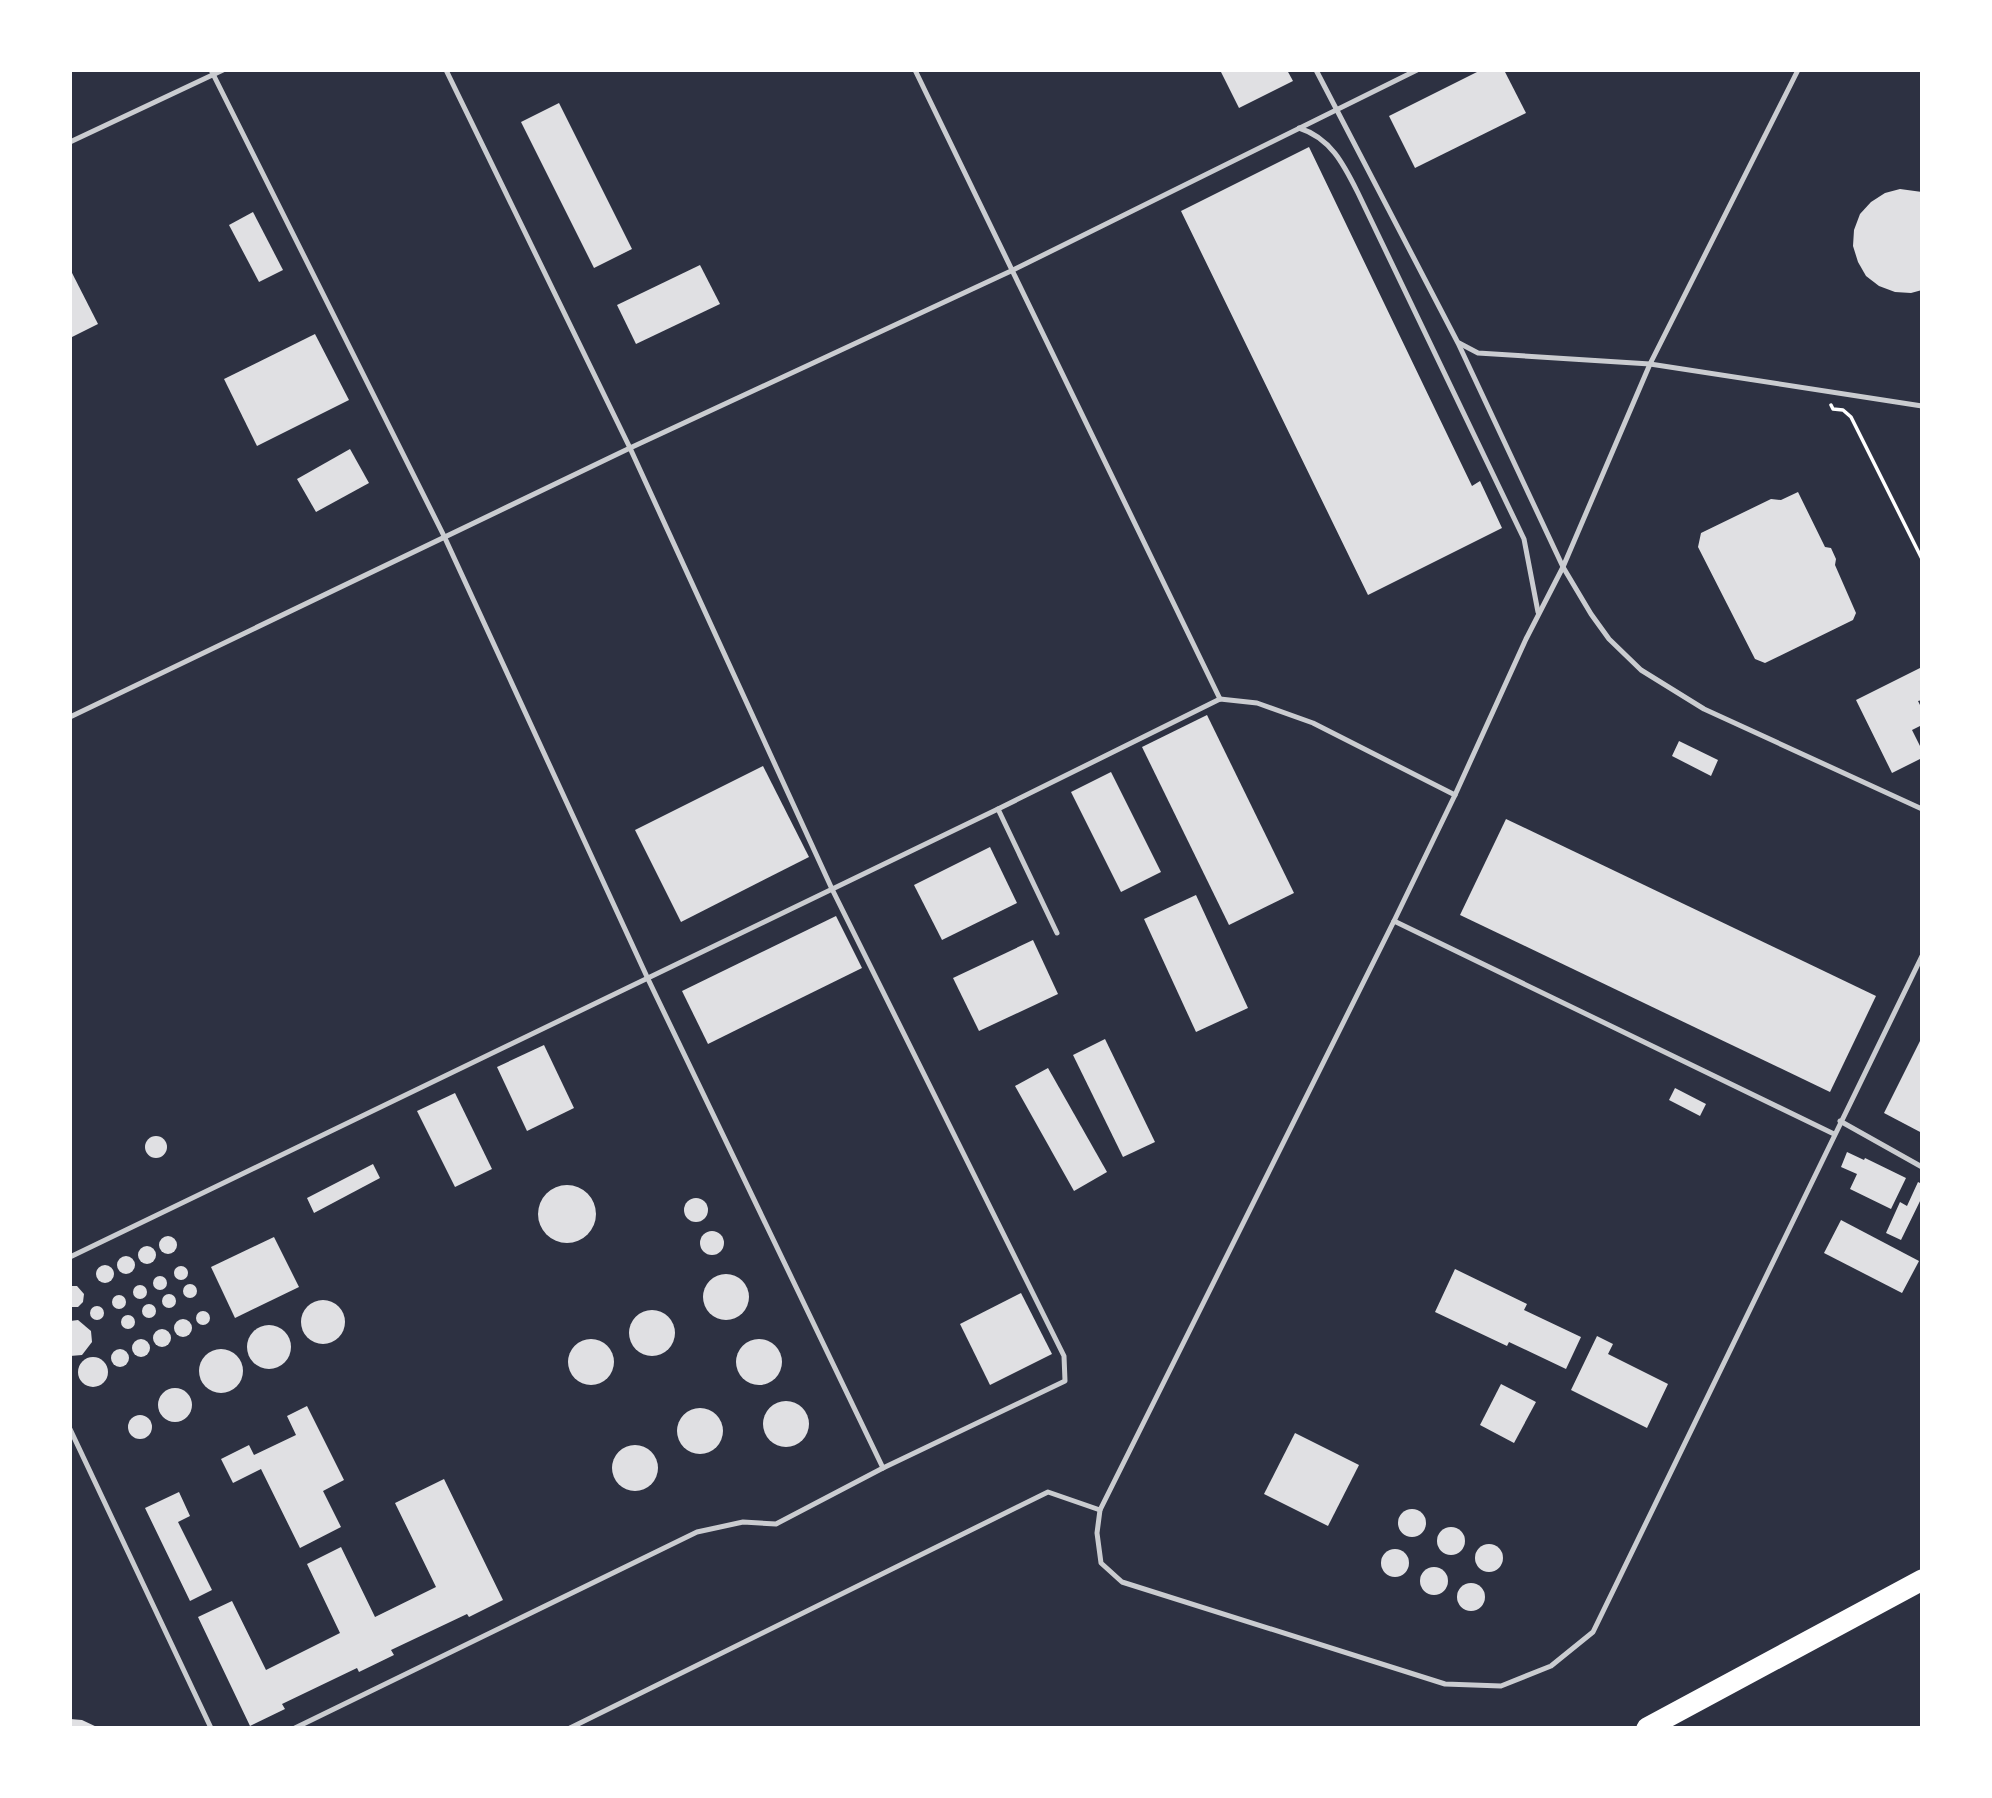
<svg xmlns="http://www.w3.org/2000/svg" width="1992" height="1798" font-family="Inter,sans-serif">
<rect width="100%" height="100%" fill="#2d3142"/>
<g fill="#e0e0e3">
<polygon points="1220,70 1287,70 1293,81 1239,108"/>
<polygon points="1481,70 1504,70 1526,113 1415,168 1389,116"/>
<polygon points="559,103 632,249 594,268 521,122"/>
<polygon points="1309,147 1472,486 1480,481 1502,528 1368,595 1181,211"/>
<polygon points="1900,189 1922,192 1922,290 1911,293 1895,292 1879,286 1866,276 1858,262 1853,246 1854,230 1860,214 1871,202 1885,193"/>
<polygon points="253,212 283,270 259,282 229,225"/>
<polygon points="700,265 720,304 636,344 617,305"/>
<polygon points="70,269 98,324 70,338"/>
<polygon points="315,334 349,400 257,446 224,379"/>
<polygon points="350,449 369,483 316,512 297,479"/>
<polygon points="1798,492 1825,547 1831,548 1836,559 1835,565 1856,613 1853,620 1765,663 1755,659 1698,547 1701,533 1771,499 1781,500"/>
<polygon points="1922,667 1922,700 1918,701 1922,709 1922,725 1912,730 1922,750 1922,758 1892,773 1856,700"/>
<polygon points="1207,715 1294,893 1229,925 1142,747"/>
<polygon points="1679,741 1718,760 1711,776 1672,756"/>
<polygon points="763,766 809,857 681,922 635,830"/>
<polygon points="1111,772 1161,872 1121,892 1071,792"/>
<polygon points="1506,819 1876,996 1830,1092 1460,915"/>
<polygon points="990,847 1017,903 942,940 914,885"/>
<polygon points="1196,895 1248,1008 1196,1032 1144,919"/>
<polygon points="836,916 862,968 708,1044 682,991"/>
<polygon points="1033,940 1058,994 979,1031 953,978"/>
<polygon points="1922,1037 1922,1133 1884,1113"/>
<polygon points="1105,1039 1155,1142 1123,1157 1073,1055"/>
<polygon points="544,1045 574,1108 527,1131 497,1067"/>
<polygon points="1048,1068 1107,1172 1074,1191 1015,1086"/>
<polygon points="1675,1088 1706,1104 1700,1116 1669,1100"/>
<polygon points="455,1093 492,1169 455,1187 417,1111"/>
<circle cx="156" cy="1147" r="11"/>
<polygon points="1847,1152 1864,1160 1865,1158 1906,1178 1891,1209 1850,1189 1857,1174 1841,1167"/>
<polygon points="373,1164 380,1178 314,1213 307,1198"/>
<polygon points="1918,1182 1922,1184 1922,1197 1901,1240 1886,1233 1900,1202 1907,1206"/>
<circle cx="567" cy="1214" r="29"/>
<circle cx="696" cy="1210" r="12"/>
<polygon points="1841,1220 1919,1261 1902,1293 1824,1253"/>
<circle cx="712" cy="1243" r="12"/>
<circle cx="168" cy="1245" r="9"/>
<polygon points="274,1237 299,1287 235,1318 211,1267"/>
<circle cx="147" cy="1255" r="9"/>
<circle cx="126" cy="1265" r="9"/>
<circle cx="105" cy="1274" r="9"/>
<circle cx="181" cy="1273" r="7"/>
<polygon points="1455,1269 1527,1304 1524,1310 1581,1337 1566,1369 1509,1342 1507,1346 1435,1312"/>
<circle cx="726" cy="1297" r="23"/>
<circle cx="160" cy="1283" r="7"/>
<circle cx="190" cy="1291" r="7"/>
<circle cx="140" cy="1292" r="7"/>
<polygon points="70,1286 77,1286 84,1294 83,1302 78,1307 70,1307"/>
<polygon points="1021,1293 1052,1354 990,1385 960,1324"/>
<circle cx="169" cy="1301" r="7"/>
<circle cx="119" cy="1302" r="7"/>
<circle cx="323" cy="1322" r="22"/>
<circle cx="149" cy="1311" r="7"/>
<circle cx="97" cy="1313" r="7"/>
<circle cx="652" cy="1333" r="23"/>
<circle cx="203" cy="1318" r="7"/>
<circle cx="128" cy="1322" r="7"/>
<circle cx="183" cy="1328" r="9"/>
<polygon points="78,1320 91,1331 92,1342 82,1355 70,1356 70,1321"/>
<circle cx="269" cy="1347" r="22"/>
<circle cx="162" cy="1338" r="9"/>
<polygon points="1597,1336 1613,1344 1608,1354 1668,1384 1647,1428 1571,1390"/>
<circle cx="591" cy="1362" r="23"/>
<circle cx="759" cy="1362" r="23"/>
<circle cx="141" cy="1348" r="9"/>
<circle cx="221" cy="1371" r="22"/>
<circle cx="120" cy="1358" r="9"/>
<circle cx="93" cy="1372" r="15"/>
<polygon points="1501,1384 1536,1402 1514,1443 1480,1425"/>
<circle cx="175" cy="1405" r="17"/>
<circle cx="786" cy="1424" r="23"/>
<polygon points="307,1406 344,1480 323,1491 341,1527 300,1548 261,1469 233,1483 221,1459 249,1445 254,1455 296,1435 287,1416"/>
<circle cx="700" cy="1431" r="23"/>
<circle cx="140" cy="1427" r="12"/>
<polygon points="1295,1433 1359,1465 1328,1526 1264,1494"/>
<circle cx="635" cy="1468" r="23"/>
<polygon points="444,1479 503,1600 469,1617 467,1614 391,1650 394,1655 359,1672 357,1668 282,1704 285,1709 250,1726 198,1617 232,1601 266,1670 340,1633 307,1564 341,1547 375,1617 436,1587 395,1503"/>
<polygon points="179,1492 190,1516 178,1522 212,1590 190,1601 145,1508"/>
<circle cx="1412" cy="1523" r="14"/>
<circle cx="1451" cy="1541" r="14"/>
<circle cx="1489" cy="1558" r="14"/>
<circle cx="1395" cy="1563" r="14"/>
<circle cx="1434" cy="1581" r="14"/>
<circle cx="1471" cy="1597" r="14"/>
<polygon points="70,1719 82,1720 99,1728 70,1728"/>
</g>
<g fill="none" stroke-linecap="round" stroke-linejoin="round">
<polyline stroke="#fff" stroke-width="3.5" points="1831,405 1833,409 1843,410 1851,417 1922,559"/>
<g stroke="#caccd0" stroke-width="5">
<polyline points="211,70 444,536 648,979 883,1468"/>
<polyline points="915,70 1220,699"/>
<polyline points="1316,70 1458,343 1563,567 1591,614 1609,639 1641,670 1704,709 1922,809"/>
<polyline points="1798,70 1650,364 1563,567 1526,639 1455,795 1394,921 1100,1510 1097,1533 1101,1563 1122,1582 1445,1684 1501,1686 1551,1666 1593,1632 1922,956"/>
<path d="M1299 128C1331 138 1344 165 1358 193L1524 539 1538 612"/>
<polyline points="70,142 223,70"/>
<polyline points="1459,343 1478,353 1650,364 1922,406"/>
<polyline points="70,717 630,448 1011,271 1417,70"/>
<polyline points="998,809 1057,933"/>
<polyline points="1394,921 1834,1134"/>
<polyline points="1840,1121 1922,1167"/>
<polyline points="70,1257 998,809 1220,699 1257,703 1313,723 1455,795"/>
<polyline points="70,1429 211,1728"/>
<polyline points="295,1728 697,1532 743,1522 776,1524 883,1468 1065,1381 1064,1356 832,889 630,448 446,70"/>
<polyline points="570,1728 1048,1492 1100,1510"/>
</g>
<polyline stroke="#fff" stroke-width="21" points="1647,1728 1922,1580"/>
</g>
<rect width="1992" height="1798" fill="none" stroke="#ffffff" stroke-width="144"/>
</svg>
